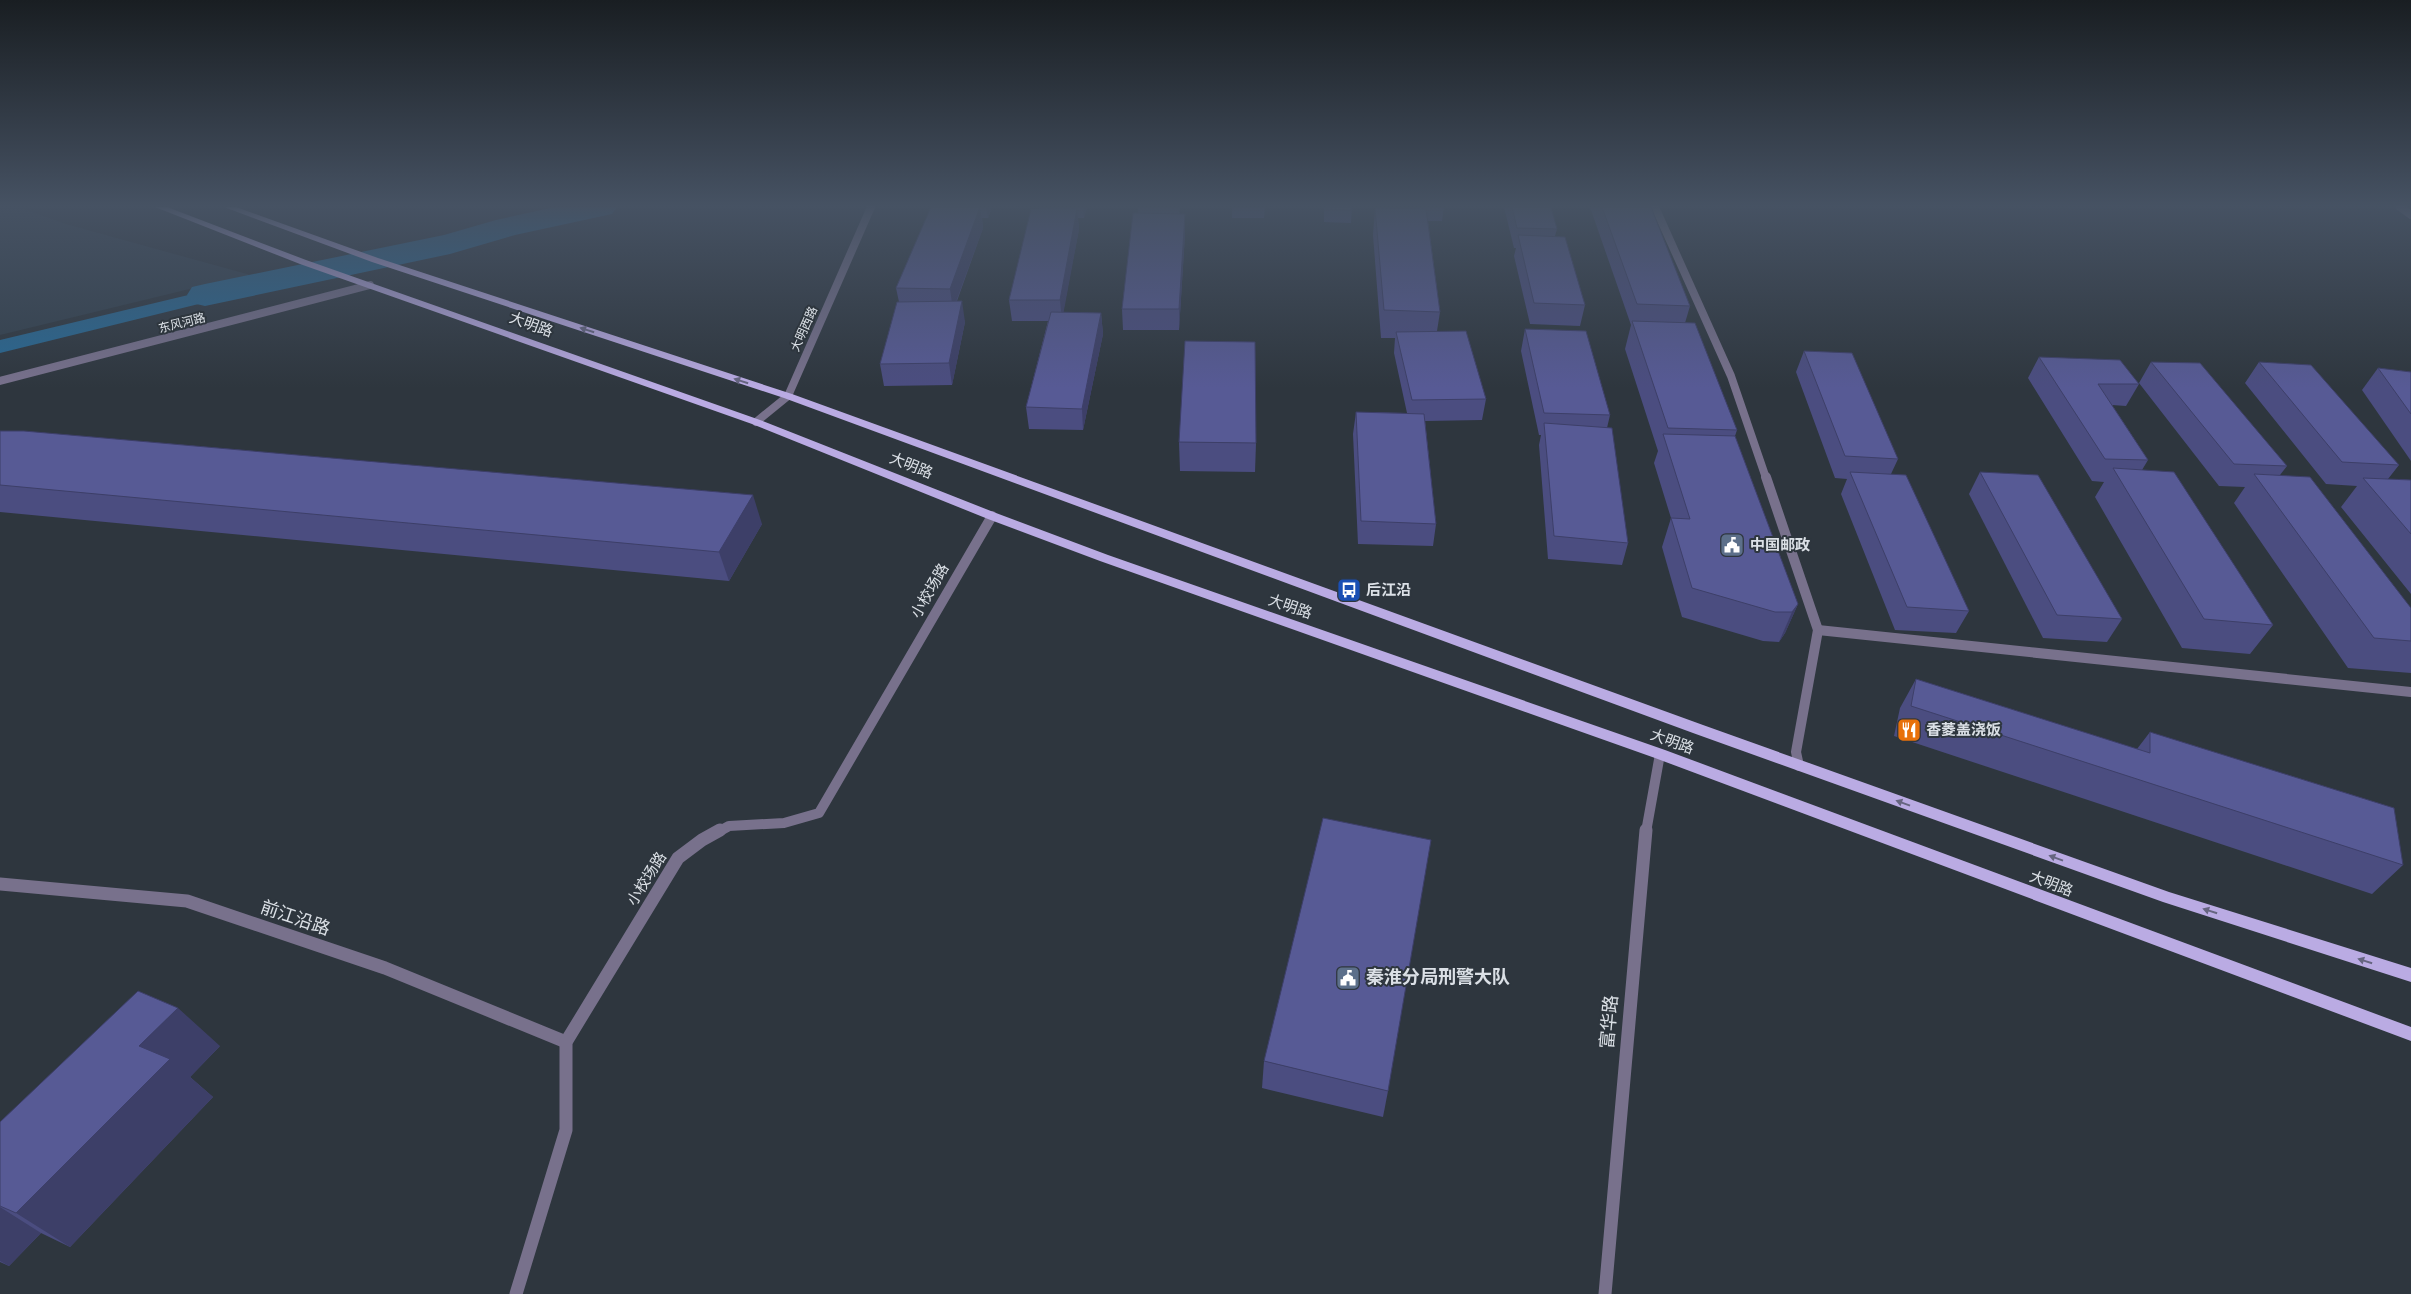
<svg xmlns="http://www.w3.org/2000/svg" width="2411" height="1294" font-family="'Alegreya Sans','Noto Sans SC',sans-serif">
<rect width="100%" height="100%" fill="#2e363e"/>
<polygon fill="#33404c" points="0,207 18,207 66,224 261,278 202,286 0,335"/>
<polygon fill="#286893" points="264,282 284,283 285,287 219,299 0,353 0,340 226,286"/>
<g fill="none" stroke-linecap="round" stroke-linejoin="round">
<polygon fill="#286893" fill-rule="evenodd" points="555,207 617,207 612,214 515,235 450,254 205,306 192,303 187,295 192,287 205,284 444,235 496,220"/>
<g stroke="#78718c" stroke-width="8">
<polyline points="1655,207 1731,376 1766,478"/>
<polyline points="2400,207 2411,215"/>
<polyline points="0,381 370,285"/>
<polyline points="756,422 788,396 871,207"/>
</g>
<g stroke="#78718c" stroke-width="10">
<polyline points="1766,477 1818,630 1796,752 1799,766"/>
<polyline points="1818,630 2411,692"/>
<polyline points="718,832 729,826 784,823 819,813 992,516"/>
<polyline points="1646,832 1660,754"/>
</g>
<g stroke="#78718c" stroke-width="13">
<polyline points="0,884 187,901 385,968 566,1042"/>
<polyline points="516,1294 566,1130 566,1042 678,858 702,840 720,830"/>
<polyline points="1605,1294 1646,830"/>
</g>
<g fill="#baabe3" fill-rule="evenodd">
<polygon points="155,207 167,207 306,260 760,420 996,513 1108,555 1665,750 2411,1027 2411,1041 1655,758 1100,561 988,519 752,424 300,264"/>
<polygon points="224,207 236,207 378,258 792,394 1703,725 2169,892 2411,968 2411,982 2163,902 1693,733 784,398 372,262"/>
</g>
</g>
<g fill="#4b4d80">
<polygon points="931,207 992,207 988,218 982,218 983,228 957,301 965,322 952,385 884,386 880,364 899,302 896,288"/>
<polygon points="1039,207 1087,207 1084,218 1078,218 1079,229 1063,312 1101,313 1103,334 1083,430 1029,429 1026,407 1048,321 1012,321 1009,300 1039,209"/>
<polygon points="1138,207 1180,207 1179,214 1185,234 1179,330 1123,330 1122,309 1138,213"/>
<polygon points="1232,207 1265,207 1264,218 1232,218"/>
<polygon points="1324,207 1352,207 1351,223 1324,222"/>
<polygon points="1406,207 1444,207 1442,221 1428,221 1440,312 1437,331 1486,399 1482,420 1425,421 1436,524 1433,546 1358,544 1353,434 1356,412 1407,413 1394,353 1395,338 1381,338 1373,235 1375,208 1407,209"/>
<polygon points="1504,207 1551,207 1557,229 1555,236 1585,305 1580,326 1530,324 1514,256 1516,248 1514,248"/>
<polygon points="1590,207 1651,207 1690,306 1685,323 1737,430 1735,436 1798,604 1785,633 1779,642 1763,641 1682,617 1662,547 1671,518 1654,463 1658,451 1625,349 1631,325"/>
<polygon points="1525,329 1610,415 1607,428 1628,543 1622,565 1548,559 1539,445 1541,435 1539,435 1521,351"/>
<polygon points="1804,351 1898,459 1891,474 1969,611 1956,633 1895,630 1841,494 1847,479 1835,478 1796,372"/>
<polygon points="2039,357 2139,384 2126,406 2112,405 2148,460 2142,470 2273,625 2250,654 2182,648 2095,497 2104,482 2092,481 2028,378"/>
<polygon points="2151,362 2287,466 2280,475 2411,608 2411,673 2348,668 2234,503 2245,487 2219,486 2139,383"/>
<polygon points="2259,362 2399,465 2388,479 2411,480 2411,594 2341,507 2357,486 2326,484 2245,383"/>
<polygon points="2378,368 2411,372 2411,461 2362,390"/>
<polygon points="0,431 762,524 729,581 0,512"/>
<polygon points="1179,442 1256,443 1255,472 1180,471"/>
<polygon points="1980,472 2122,619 2107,642 2043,638 1969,494"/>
<polygon points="1916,679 2137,749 2150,732 2403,865 2372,894 1894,736 1900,708"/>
<polygon points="220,1046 190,1077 213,1097 70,1247 41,1233 9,1266 0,1262 0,1122"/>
<polygon points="1264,1061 1388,1091 1383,1117 1262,1088"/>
</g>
<g fill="#3d3f68">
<polygon points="980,207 983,228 953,310 950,289"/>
<polygon points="986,207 992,207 988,218"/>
<polygon points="1083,207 1087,207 1084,218"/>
<polygon points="1077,209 1079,229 1062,321 1060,300"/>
<polygon points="1185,214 1185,234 1179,330 1179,309"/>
<polygon points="962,301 965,322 952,385 949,363"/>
<polygon points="1101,313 1103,334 1083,430 1082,409"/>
<polygon points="753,495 762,524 729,581 719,552"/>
<polygon points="1798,604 1785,633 1779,642 1792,612"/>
<polygon points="178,1008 220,1046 190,1077 213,1097 70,1247 16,1213 139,1046"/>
<polygon points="0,1207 41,1233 9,1266 0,1261"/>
</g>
<g fill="#575a95" stroke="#3d3f68">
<polygon points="931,207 980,207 950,289 896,288"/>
<polygon points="1325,207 1352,207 1352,210 1325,209"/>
<polygon points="1512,207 1551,207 1557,229 1517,228"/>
<polygon points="1602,207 1651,207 1690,306 1637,304"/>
<polygon points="1375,208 1426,209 1440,312 1384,310"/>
<polygon points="1031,209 1077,209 1060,300 1009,300"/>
<polygon points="1133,213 1185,214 1179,309 1122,309"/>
<polygon points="1518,235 1565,237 1585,305 1534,303"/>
<polygon points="962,301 949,363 880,364 897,302"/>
<polygon points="1051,312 1101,313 1082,409 1026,407"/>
<polygon points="1632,321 1695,323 1737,430 1668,428"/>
<polygon points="1525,329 1586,331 1610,415 1544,413"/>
<polygon points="1466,331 1486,399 1412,400 1396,332"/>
<polygon points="1185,341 1255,342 1256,443 1179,442"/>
<polygon points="1804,351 1852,353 1898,459 1845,456"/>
<polygon points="2039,357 2120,360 2139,384 2098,384 2148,460 2105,459"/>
<polygon points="2151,362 2200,363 2287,466 2234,464"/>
<polygon points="2259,362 2311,365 2399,465 2342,462"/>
<polygon points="2378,368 2411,372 2411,414"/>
<polygon points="1356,412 1424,414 1436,524 1361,521"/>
<polygon points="1544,423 1612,428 1628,543 1554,536"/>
<polygon points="0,431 24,431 753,495 719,552 0,485"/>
<polygon points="1663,434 1735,436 1798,604 1792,612 1775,612 1692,588 1671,518 1690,519"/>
<polygon points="2113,468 2174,472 2273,625 2204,619"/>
<polygon points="1850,472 1906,475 1969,611 1907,607"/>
<polygon points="1980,472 2038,475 2122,619 2057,615"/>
<polygon points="2254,474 2310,477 2411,608 2411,641 2374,638"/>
<polygon points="2363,478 2411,480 2411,534"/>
<polygon points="1916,679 2150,753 2150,732 2394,808 2403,865 1911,706"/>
<polygon points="1323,818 1431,840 1388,1091 1264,1061"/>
<polygon points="138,991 178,1008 139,1046 170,1059 16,1213 0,1206 0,1122"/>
</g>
<defs><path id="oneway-solid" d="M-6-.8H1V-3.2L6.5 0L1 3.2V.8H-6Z" transform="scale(1.25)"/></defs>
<g fill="#666580">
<use href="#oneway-solid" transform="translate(587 330) rotate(-162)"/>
<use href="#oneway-solid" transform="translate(741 381) rotate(-162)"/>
<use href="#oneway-solid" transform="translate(1903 803) rotate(-160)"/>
<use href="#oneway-solid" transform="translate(2056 858) rotate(-160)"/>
<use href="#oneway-solid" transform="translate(2210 911) rotate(-162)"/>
<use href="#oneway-solid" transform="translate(2365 961) rotate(-162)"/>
</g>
<linearGradient id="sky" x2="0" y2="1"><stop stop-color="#191e22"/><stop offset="0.53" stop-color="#465263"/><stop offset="1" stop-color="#465263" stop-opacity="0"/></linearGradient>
<rect width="2411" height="388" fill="url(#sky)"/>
<defs>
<g id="civic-square" transform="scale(1.25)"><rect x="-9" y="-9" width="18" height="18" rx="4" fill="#5c6f8a" stroke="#2e363e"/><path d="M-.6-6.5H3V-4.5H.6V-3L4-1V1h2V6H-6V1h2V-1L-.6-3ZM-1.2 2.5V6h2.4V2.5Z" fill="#fff"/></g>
<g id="bus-square" transform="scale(1.25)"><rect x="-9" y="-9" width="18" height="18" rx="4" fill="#1a4fb4" stroke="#2e363e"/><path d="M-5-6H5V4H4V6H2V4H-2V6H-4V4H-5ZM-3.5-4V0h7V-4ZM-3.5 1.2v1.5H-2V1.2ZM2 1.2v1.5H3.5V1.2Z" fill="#fff"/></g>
<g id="restaurant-square" transform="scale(1.25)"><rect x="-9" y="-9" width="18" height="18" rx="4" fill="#e8710a" stroke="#2e363e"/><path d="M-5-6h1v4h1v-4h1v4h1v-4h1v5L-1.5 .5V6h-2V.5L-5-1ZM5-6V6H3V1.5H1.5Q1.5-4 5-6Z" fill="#fff"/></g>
</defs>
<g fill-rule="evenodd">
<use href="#civic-square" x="1732" y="545"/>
<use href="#bus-square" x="1349" y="590"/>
<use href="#restaurant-square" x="1909" y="730"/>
<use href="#civic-square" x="1348" y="978"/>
</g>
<g text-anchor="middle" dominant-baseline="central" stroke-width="4" stroke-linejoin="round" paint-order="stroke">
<g font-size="12" fill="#dbe0e6" stroke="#2e363e">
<text transform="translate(182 323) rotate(-14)">东风河路</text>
<text transform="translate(804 329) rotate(-66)">大明西路</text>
</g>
<g font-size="15" fill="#dbe0e6" stroke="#2e363e">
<text transform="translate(531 325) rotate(20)">大明路</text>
<text transform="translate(911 466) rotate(22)">大明路</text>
<text transform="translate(930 591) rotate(-60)">小校场路</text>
<text transform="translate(1290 607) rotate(19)">大明路</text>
<text transform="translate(1672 742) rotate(20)">大明路</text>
<text transform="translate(647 879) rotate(-58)">小校场路</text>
<text transform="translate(2051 884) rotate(21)">大明路</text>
</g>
<g font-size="15" font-weight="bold" fill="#dbe0e6" stroke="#2e363e" text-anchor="start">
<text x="1750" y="545">中国邮政</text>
<text x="1366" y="590">后江沿</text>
<text x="1926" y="730">香菱盖浇饭</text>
</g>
<g font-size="18" fill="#dbe0e6" stroke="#2e363e">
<text transform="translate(295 919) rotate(19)">前江沿路</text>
<text transform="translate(1610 1022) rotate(-85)">富华路</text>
</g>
<g font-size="18" font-weight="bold" fill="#dbe0e6" stroke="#2e363e" text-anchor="start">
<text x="1366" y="978">秦淮分局刑警大队</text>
</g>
</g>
</svg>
